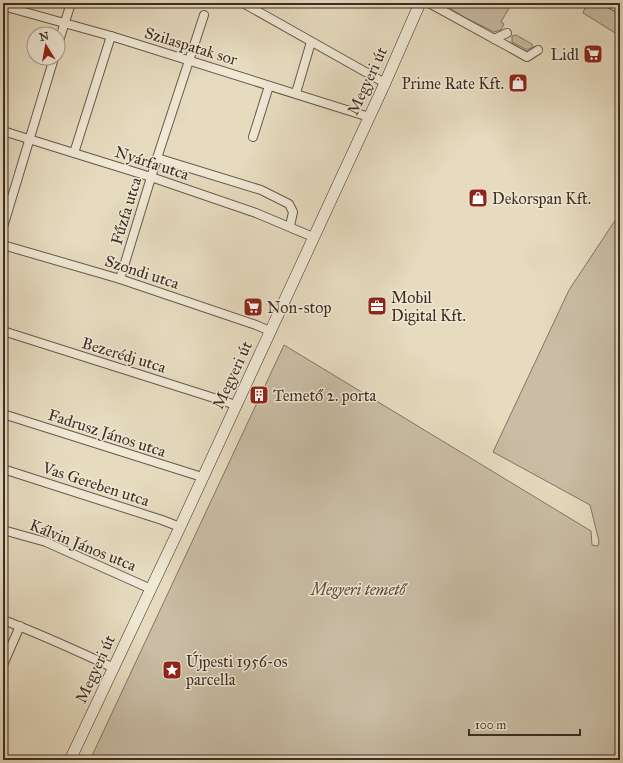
<svg xmlns="http://www.w3.org/2000/svg" width="623" height="763" font-family="'IM FELL Great Primer',serif">
<rect width="100%" height="100%" fill="#e6dbbf"/>
<filter id="stains"><feTurbulence type="fractalNoise" baseFrequency=".005" numOctaves="4"/><feColorMatrix values="0 0 0 0 .2 0 0 0 0 .09 0 0 0 0 .02 0 0 0 .5 -.17"/></filter>
<radialGradient id="worn" r=".72"><stop offset=".6" stop-color="#630" stop-opacity="0"/><stop offset="1" stop-color="#630" stop-opacity=".3"/></radialGradient>
<g fill="#c9bda5" stroke="#847464">
<polygon points="441,3 512,3 501,22 504,24 501,30 494,32 464,17"/>
<polygon points="575,3 602,3 620,13 620,36 583,13 585,8"/>
<polygon points="516,35 532,44 533,47 527,50 512,42 512,36"/>
<polygon points="620,213 620,760 90,760 284,345 591,531 592,545 598,546 599,541 590,505 493,452 569,290"/>
</g>
<g fill="none" stroke-linecap="round" stroke-linejoin="round">
<g stroke="#68584b" stroke-width="10">
<g id="street">
<polyline points="243,3 385,83"/>
<polyline points="429,3 527,57 538,50"/>
<polyline points="609,3 620,9"/>
<polyline points="3,6 111,36 369,117"/>
<polyline points="494,39 507,33"/>
<polyline points="58,44 71,3"/>
<polyline points="296,93 311,42"/>
<polyline points="3,131 151,177 256,213 313,237"/>
<polyline points="253,137 269,86"/>
<polyline points="74,153 111,36"/>
<polyline points="157,158 261,190 289,204 293,212 290,226"/>
<polyline points="3,227 54,58"/>
<polyline points="3,245 120,279 256,325 270,331"/>
<polyline points="120,279 157,158 204,15"/>
<polyline points="3,331 236,405"/>
<polyline points="3,414 202,477"/>
<polyline points="3,469 162,520 180,527"/>
<polyline points="3,530 46,542 151,589"/>
<path d="M3 620C41 634 77 651 114 668"/>
<polyline points="3,665 20,626"/>
</g>
</g>
<g stroke="#3e2c24" stroke-width="12">
<polyline id="secondary" points="70,760 180,527 385,83 420,3"/>
</g>
<use href="#street" stroke="#efe8d5" stroke-width="8"/>
<use href="#secondary" stroke="#efe8d5" stroke-width="11"/>
</g>
<defs>
<g id="supermarket-square" transform="scale(1)"><rect x="-9" y="-9" width="18" height="18" rx="4" fill="#8f2418" stroke="#efe8d5"/><path d="M-6-5.5h2.5l.6 2H6L4.5 2H-2.5L-4.4-4H-6ZM-1.5 3.2a1.3 1.3 0 1 0 .1 0ZM3 3.2a1.3 1.3 0 1 0 .1 0Z" fill="#fff"/></g>
<g id="shop-square" transform="scale(1)"><rect x="-9" y="-9" width="18" height="18" rx="4" fill="#8f2418" stroke="#efe8d5"/><path d="M-5-2.5h2.3a2.7 3.5 0 0 1 5.4 0H5L5.5 6h-11ZM-1.5-2.5h3a1.5 2.3 0 0 0-3 0Z" fill="#fff"/></g>
<g id="office-square" transform="scale(1)"><rect x="-9" y="-9" width="18" height="18" rx="4" fill="#8f2418" stroke="#efe8d5"/><path d="M-6-3h4V-5.5h4V-3h4V5H-6ZM-1-4.5V-3h2v-1.5ZM-6 0V1H6V0Z" fill="#fff"/></g>
<g id="building-square" transform="scale(1)"><rect x="-9" y="-9" width="18" height="18" rx="4" fill="#8f2418" stroke="#efe8d5"/><path d="M-4-6H4V6H1V3H-1V6H-4ZM-2.5-4.3h1.7v1.8h-1.7ZM.8-4.3h1.7v1.8H.8ZM-2.5-1h1.7V.8h-1.7ZM.8-1h1.7V.8H.8Z" fill="#fff"/></g>
<g id="sight-square" transform="scale(1)"><rect x="-9" y="-9" width="18" height="18" rx="4" fill="#8f2418" stroke="#efe8d5"/><path d="M0-6L1.8-2.2L6-1.7L2.9 1.2L3.7 5.4L0 3.3L-3.7 5.4L-2.9 1.2L-6-1.7L-1.8-2.2Z" fill="#fff"/></g>
</defs>
<g fill-rule="evenodd">
<use href="#supermarket-square" x="593" y="54"/>
<use href="#shop-square" x="518" y="83"/>
<use href="#shop-square" x="478" y="198"/>
<use href="#office-square" x="377" y="306"/>
<use href="#supermarket-square" x="253" y="307"/>
<use href="#building-square" x="259" y="395"/>
<use href="#sight-square" x="172" y="670"/>
</g>
<g text-anchor="middle" dominant-baseline="central" stroke-width="3" stroke-linejoin="round" paint-order="stroke">
<g font-size="16" fill="#3e2c24" stroke="#efe8d5">
<text transform="translate(191 46) rotate(17)">Szilaspatak sor</text>
<text transform="translate(367 81) rotate(-65)">Megyeri út</text>
<text transform="translate(152 163) rotate(18)">Nyárfa utca</text>
<text transform="translate(126 211) rotate(-73)">Fűzfa utca</text>
<text transform="translate(142 272) rotate(18)">Szondi utca</text>
<text transform="translate(124 355) rotate(17)">Bezerédj utca</text>
<text transform="translate(232 375) rotate(-65)">Megyeri út</text>
<text transform="translate(107 433) rotate(18)">Fadrusz János utca</text>
<text transform="translate(96 484) rotate(18)">Vas Gereben utca</text>
<text transform="translate(83 545) rotate(22)">Kálvin János utca</text>
<text transform="translate(95 669) rotate(-65)">Megyeri út</text>
</g>
<g font-size="16" fill="#3e2c24" stroke="#efe8d5" text-anchor="start">
<text x="579" y="54" text-anchor="end">Lidl</text>
<text x="504" y="83" text-anchor="end">Prime Rate Kft.</text>
<text x="492" y="198">Dekorspan Kft.</text>
<text x="391" y="297">Mobil<tspan x="391" dy="18">Digital Kft.</tspan></text>
<text x="267" y="307">Non-stop</text>
<text x="273" y="395">Temető 2. porta</text>
<text x="186" y="661">Újpesti 1956-os<tspan x="186" dy="18">parcella</tspan></text>
</g>
<g font-size="16" font-style="italic" fill="#5a493e" stroke="#efe8d5">
<text x="358" y="589">Megyeri temető</text>
</g>
</g>
<rect width="623" height="763" fill="none" stroke="#e6dbbf" stroke-width="16"/>
<rect x="4" y="4" width="615" height="755" fill="none" stroke="#3e2c24" stroke-width="2"/>
<rect x="8" y="8" width="607" height="747" fill="none" stroke="#3e2c24"/>
<g transform="translate(46 46) rotate(349)"><circle r="19" fill="#efe8d5" stroke="#a89d8e"/>
<path d="M0-3L7 15L0 10L-7 15Z" fill="#8f2418"/>
<text y="-6" font-size="11" font-weight="bold" text-anchor="middle" fill="#3e2c24">N</text>
</g>
<path d="M469 729v6h111v-6" fill="none" stroke="#3e2c24" stroke-width="2"/>
<text x="475" y="729" font-size="12" fill="#3e2c24" stroke="#efe8d5" stroke-width="3" paint-order="stroke">100 m</text>
<rect width="100%" height="100%" filter="url(#stains)"/>
<rect width="100%" height="100%" fill="url(#worn)"/>
</svg>
